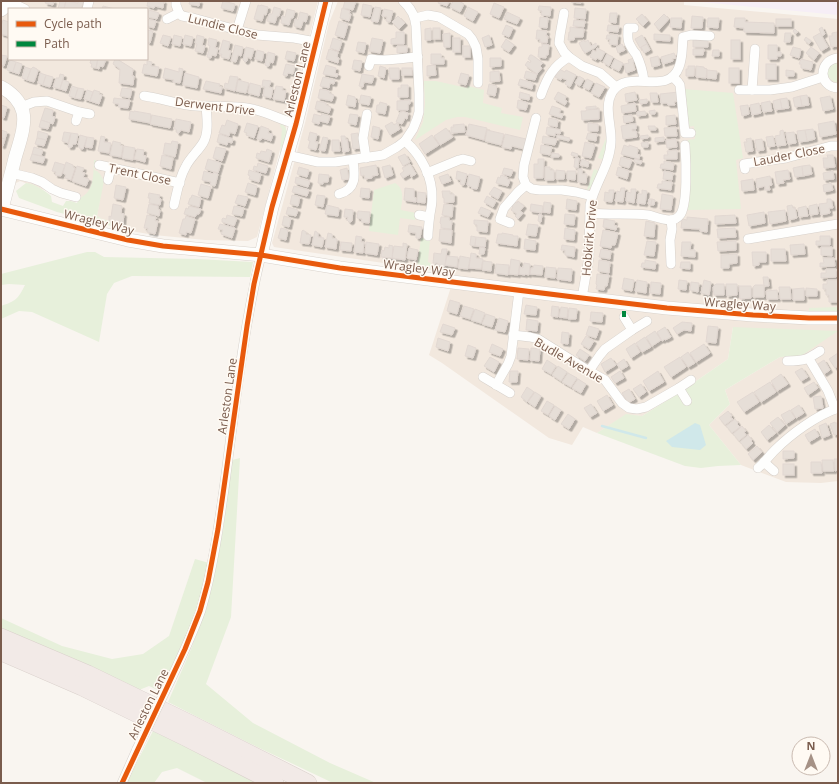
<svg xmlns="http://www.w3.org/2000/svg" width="839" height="784" font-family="'Open Sans',sans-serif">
<defs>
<filter id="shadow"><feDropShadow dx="2.5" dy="2.5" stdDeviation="0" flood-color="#0004"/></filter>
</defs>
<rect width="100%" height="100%" fill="#f9f5f0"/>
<g fill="#f2e8de" fill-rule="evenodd">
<path d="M1 1H318L302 66 257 237 248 241 205 240 154 235 131 231V227L102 219 97 216 103 181 77 202 20 181 1 191ZM9 9H147V59H9Z"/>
<polygon points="338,1 684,1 684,5 838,19 838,481 821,483 786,482 741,465 709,425 730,404 725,390 780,357 801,356 733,327 728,359 676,395 642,416 626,415 597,433 583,427 572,445 549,438 442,363 429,355 450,290 452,273 274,247 272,243 305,123 329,23"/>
</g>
<polygon fill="#f6eef6" points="691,1 838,1 838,15"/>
<g fill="#e7f0db">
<path d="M838 62V83C829 81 823 72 831 65 832 64 837 62 838 62Z"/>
<polygon points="424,81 436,81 467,88 468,86 484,90 483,103 502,108 501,113 523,117 520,130 465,117 457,117 446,120 415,140 423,122 425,104"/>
<polygon points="683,89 733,93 743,158 736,160 741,209 688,210 688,140 695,139 694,126 687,127"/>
<path d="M296 92H300L294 114C290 116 287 117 283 116L287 112Z"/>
<path d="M281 123C292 130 285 144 283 154L280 153 282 129 280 126Z"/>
<polygon points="606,138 607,138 606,148 604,160 598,158"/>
<path d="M94 160H96L94 170 97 171 100 174 104 181 97 216 102 219 131 227V231L57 212 19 198 16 191 26 183C35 184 44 190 51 196L52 202 63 206 66 201H71L77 203 79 198C95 193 93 173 94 160Z"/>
<polygon points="594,169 599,171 595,182 588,190 587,190"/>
<path d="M395 183C405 189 402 200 401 210L416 213 415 220 400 218 398 235 369 231 374 190Z"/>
<polygon points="421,238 430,239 428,262 431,263 430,269 417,268"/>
<path d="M87 252H95L104 257 197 259 253 262 250 277 132 276 114 283 107 294 99 342 32 312 19 311 1 319V306C16 301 18 299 25 285L9 284 1 285V274Z"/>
<polygon points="838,307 838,313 809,313 809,308"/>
<polygon points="733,327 838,331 801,356 780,357 725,390 730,404 709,425 741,465 718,466 701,468 685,466 597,433 626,414 642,416 676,395 728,359"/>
<polygon points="240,458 231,617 206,684 253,723 330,763 376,783 333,783 249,743 168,702 189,654 204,615 223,530 232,460"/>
<path d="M195 559 209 563C205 579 201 595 196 611 188 639 173 666 158 690L149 686 139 690 1 631V618L62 646 112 659 143 654 169 636Z"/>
<polygon points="153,731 191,749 260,783 207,783 177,768 162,772 154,783 126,783"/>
</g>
<polygon fill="#d0e8ea" points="695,423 700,425 706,445 700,450 672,447 666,441"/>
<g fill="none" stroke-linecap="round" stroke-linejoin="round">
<polyline stroke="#d0e8ea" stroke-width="2.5" points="602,426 646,438"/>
</g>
<g fill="#e6ded7" stroke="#e2d8d2" filter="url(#shadow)">
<polygon points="46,1 54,1 53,5 45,3"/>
<polygon points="60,1 66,1 64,9 58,9"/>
<polygon points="66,1 78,3 78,1 84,1 81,9 64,9"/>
<polygon points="148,1 164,1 163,8 155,6 154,8 147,6"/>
<polygon points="190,1 200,1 199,6 189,4"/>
<polygon points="223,1 235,4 233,11 221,8"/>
<polygon points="345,1 356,1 353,10 343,8"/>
<polygon points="439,1 449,1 447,6 438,3"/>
<polygon points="453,1 459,1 464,4 460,12 450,7"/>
<polygon points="571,1 581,1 581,3 571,2"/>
<polygon points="494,3 504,7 499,18 490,14"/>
<polygon points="363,4 372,6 370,17 361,15"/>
<polygon points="258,5 260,6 261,5 268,7 266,15 264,14 262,21 254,19"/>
<polygon points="103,6 115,9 102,9"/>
<polygon points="539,6 551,7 550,16 541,15 542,11 538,10"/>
<polygon points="274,7 281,9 279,16 277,16 275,23 267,21 269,14 272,14"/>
<polygon points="375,7 381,8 378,22 371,21"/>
<polygon points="468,7 478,12 473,21 464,16"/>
<polygon points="342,8 350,11 349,14 351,14 349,21 340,18"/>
<polygon points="575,8 586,9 585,19 574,18"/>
<polygon points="287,9 295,11 293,18 291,18 289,25 281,23 282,16 285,17"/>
<polygon points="384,9 393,11 390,22 386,21 387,17 382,16"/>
<polygon points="149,10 159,13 157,19 147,17"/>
<polygon points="300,12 308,14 306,22 303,21 301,28 294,26 295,19 298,20"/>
<polygon points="507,12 520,18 517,24 504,19"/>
<polygon points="610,13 617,13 616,23 609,22"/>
<polygon points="642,14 648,21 643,26 636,19"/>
<polygon points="664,14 669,19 667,20 668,20 659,30 654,24"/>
<polygon points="398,16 405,23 399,29 392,22"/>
<polygon points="692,16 703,17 702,28 691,28"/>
<polygon points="540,17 548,18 547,28 539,27"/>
<polygon points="671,18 682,18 681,28 670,27"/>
<polygon points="708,18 719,18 718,28 707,27"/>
<polygon points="735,18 745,18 745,22 774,23 774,33 744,32 744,28 734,27"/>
<polygon points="147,19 156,21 154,28 147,26"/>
<rect x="776" y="19" width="15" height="7"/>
<polygon points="3,20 9,22 9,32 8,36 1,34 1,26"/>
<polygon points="574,20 585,21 584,27 573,26"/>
<polygon points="339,21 348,24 344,38 335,35"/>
<polygon points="506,25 513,28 509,37 502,34"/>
<polygon points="608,25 619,26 618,32 607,31"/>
<polygon points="570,27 584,29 583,37 575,37 574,40 568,40 569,32 570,32"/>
<polygon points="822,27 825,34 822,36 819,29"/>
<polygon points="431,28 431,40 425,40 425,29"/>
<rect x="433" y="28" width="7" height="11"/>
<polygon points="795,29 798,32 795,34 793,31"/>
<polygon points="147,30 153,31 150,43 147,42"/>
<polygon points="537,30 547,31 546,36 548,36 547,43 540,42 540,39 536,39"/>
<polygon points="396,32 404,32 404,44 391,44 391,39 396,38"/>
<polygon points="837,32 838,46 831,47 829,36 832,36 832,33"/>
<polygon points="450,33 450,47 444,47 443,34"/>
<polygon points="785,33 791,33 790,42 784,42"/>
<polygon points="820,33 828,47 821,51 813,37"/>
<polygon points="610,34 618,35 617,45 609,44 610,39 606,39 607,35 610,35"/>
<polygon points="654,34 670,35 670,41 654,40"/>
<polygon points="163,35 171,37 168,46 160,43"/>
<polygon points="174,35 182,37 180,46 172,44"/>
<polygon points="185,35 193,37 191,46 183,44"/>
<polygon points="197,35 204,37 202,45 205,46 203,53 195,51 197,44 195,43"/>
<polygon points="489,35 492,45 485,47 482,38"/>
<polygon points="642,35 647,44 640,48 635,39"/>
<polygon points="806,37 811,41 809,44 804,40"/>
<polygon points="209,38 217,40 215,48 218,48 216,56 212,55 211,58 207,57 210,46 208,45"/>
<polygon points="333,38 342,41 339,51 330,48"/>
<polygon points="372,38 383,40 380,53 369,51"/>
<rect x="453" y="38" width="7" height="14"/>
<polygon points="506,39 514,45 509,52 501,47"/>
<polygon points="223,40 230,42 228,50 231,51 229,59 221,57 222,54 219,54"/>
<polygon points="584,40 585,42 588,40 591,46 596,43 596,47 585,53 584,51 583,51 579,43"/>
<polygon points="693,40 708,41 708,47 693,47"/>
<rect x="731" y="40" width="9" height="19"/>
<polygon points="358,42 366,43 364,53 356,51"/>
<polygon points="542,44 549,45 548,55 546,55 546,58 538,57 539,47 542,47"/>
<polygon points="622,44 625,50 618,53 616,47"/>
<polygon points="647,44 650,50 644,53 641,47"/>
<polygon points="235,45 243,47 241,56 238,55 236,62 231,61"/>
<polygon points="768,45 777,45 777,52 781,52 781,56 777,56 777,59 768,59"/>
<polygon points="397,46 407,46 407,52 397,53"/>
<rect x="463" y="46" width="7" height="11"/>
<polygon points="246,47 254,49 251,59 248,57 247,61 245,62 243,60"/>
<polygon points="793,47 801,49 799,58 790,55"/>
<polygon points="811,47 819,53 814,60 806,53"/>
<polygon points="597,48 605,52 601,60 597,58 596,60 590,57 593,50 596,52"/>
<polygon points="329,49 338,52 337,57 339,58 338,63 326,59"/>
<polygon points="693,49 704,49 703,55 693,55"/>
<polygon points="257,50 264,52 262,61 255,59"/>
<polygon points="713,50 719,50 719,56 712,56"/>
<polygon points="287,51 296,53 294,61 285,59"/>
<polygon points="268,52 275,54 273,63 270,62 269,66 267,66 265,65"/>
<polygon points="674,53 676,58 672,59 673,61 663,64 661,57"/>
<polygon points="431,54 441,54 441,58 444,58 444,64 431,64"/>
<polygon points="607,54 613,57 609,66 603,62"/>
<polygon points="1,55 7,56 4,66 1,65"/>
<polygon points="530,55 532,55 543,63 540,66 542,68 537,74 525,65 528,61 530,63 531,61 528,59"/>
<polygon points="658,56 660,65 652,67 650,58"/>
<polygon points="490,58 501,58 501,66 490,67"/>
<polygon points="634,58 634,61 633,62 635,70 626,73 624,64 629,63 628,60"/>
<polygon points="91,59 98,59 96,68 91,67 92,64 90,63"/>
<polygon points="98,59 106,59 103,67 100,66 99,69 96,68"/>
<polygon points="115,59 117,59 133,69 132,76 134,76 133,85 119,83 120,69 113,64"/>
<polygon points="615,59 623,63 619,71 611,67"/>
<polygon points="801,59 813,62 811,70 801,68 801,64 799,64"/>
<polygon points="10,60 16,62 13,72 7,70"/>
<polygon points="354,60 362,61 360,71 352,69"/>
<polygon points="147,61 152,62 151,66 159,67 157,76 142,73 144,64 147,65"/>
<polygon points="16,62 22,64 19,74 13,72"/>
<polygon points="286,64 295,66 293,74 288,73 287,76 283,75"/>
<rect x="766" y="64" width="10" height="15"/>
<polygon points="326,65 336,68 335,73 338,74 337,77 323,74"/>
<polygon points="435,65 436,75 427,76 427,66"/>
<polygon points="380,66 386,68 384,78 378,76"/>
<polygon points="688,66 695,66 694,76 686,76 686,69 688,69"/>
<polygon points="696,66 704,67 704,68 707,69 706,78 696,77"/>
<polygon points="25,67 31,69 27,80 22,78"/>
<polygon points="33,67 37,69 38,71 34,82 27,80 31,69"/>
<polygon points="165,68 179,72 179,68 183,69 180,83 173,82 174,80 163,78"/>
<polygon points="389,68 399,68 399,79 390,79"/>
<rect x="402" y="68" width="10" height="7"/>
<rect x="729" y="68" width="10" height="15"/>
<polygon points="559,69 565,72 566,70 576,75 570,87 565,84 567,80 562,78 561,80 555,77"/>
<polygon points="707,70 717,71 716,79 707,78"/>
<polygon points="786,70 794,71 794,76 786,76"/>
<polygon points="499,71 500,81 490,82 490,72"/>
<polygon points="526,71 537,74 535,80 524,78"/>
<polygon points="40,73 46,75 43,85 38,83"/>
<polygon points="185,73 199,77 197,88 183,85"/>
<polygon points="461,73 469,75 466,85 458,83"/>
<polygon points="60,74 64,75 60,89 53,87 56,78 59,78"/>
<polygon points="362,74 374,76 372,83 364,82 363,87 359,86"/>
<polygon points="46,75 53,77 50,87 43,85"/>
<polygon points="230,76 238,77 235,91 224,88 225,83 228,84"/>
<polygon points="579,76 584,79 580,86 575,83"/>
<polygon points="323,77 335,80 334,84 330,83 329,88 320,86"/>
<polygon points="520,79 533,83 532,89 518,85"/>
<polygon points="587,79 593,82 589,90 583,87"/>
<polygon points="63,80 69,82 66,91 60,89"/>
<polygon points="238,80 249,83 246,93 236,91"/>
<polygon points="263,80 271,81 269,87 273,88 271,98 263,96 265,87 262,86"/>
<polygon points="206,81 220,84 219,86 222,87 221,93 203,89"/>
<polygon points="250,83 261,86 259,96 248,93"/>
<polygon points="596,83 605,87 599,97 591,93"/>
<polygon points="489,84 497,86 495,96 487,94"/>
<polygon points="401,85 408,85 408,97 398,97 398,88 401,88"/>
<polygon points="72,86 78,88 75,98 69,96"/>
<polygon points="276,86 283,87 282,90 286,91 284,101 273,99"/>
<polygon points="78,88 84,89 81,99 75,98"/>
<polygon points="122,88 132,89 130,98 120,96"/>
<polygon points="320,89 329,91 329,93 334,95 332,101 318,98"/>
<polygon points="87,90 93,92 90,101 84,99"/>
<polygon points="94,90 100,92 99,94 102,95 99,104 90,101"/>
<polygon points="520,92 530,95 529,100 519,98"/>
<polygon points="558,92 566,96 565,100 567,101 565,105 554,99"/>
<polygon points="635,92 637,100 626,102 625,94"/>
<polygon points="678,92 678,101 674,102 675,105 668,105 667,103 661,103 660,94"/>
<polygon points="650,93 657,93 658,102 651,102"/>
<polygon points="348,95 355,97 355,99 356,100 355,107 346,105"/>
<polygon points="361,95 371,97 369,105 359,103"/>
<polygon points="807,95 809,105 802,106 800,96"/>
<polygon points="800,96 802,106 795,107 793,98"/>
<polygon points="830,96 833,109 823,111 820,98"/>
<polygon points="114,98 130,100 128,108 118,107 119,104 113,103"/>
<polygon points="787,98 789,108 782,109 780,99"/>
<polygon points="647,99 647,103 640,104 639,100"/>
<polygon points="780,99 782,109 775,110 773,101"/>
<polygon points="410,100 410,104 408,104 408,110 397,110 397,101"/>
<polygon points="518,100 528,103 526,110 517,108"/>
<polygon points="317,101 326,103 326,105 331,107 329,113 315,109"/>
<polygon points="770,101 772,111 763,112 761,103"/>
<polygon points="380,102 387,104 385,114 376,112 377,105 379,105"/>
<polygon points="635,103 636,111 622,113 621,106"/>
<polygon points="759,103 761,113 752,115 750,105"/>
<polygon points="1,105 7,107 4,118 1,117"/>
<polygon points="748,105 749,114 742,116 740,106"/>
<polygon points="552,106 561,109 559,113 563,114 562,118 549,114"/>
<polygon points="596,106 596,109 586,109 586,107"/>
<polygon points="45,108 53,110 52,116 55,117 53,124 41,120"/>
<polygon points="599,109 599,119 582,120 581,111 586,111 586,110"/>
<polygon points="655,110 655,114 650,114 649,111"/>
<polygon points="130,111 134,112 134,111 151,114 150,123 129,119"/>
<polygon points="402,111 408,113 407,119 405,118 402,124 396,122 400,112 402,112"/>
<polygon points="645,111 646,115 637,116 637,112"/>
<polygon points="314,114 321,116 322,114 330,116 328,123 320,121 319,124 312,122"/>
<polygon points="350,114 358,115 356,125 348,123"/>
<polygon points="152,115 172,119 170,128 150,124"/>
<polygon points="632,115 633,121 624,123 623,116"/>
<polygon points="675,115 676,124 666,125 666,116"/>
<polygon points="549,118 558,120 557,127 548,125"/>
<polygon points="176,119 191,122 189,132 181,130 179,133 177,133 176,129 174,129"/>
<polygon points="41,120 50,123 48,129 39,127"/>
<polygon points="227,120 238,124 235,134 230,132 229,136 219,133 222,125 225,126"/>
<polygon points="834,121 836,134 820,137 818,124"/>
<polygon points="392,122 394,125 397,123 400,129 390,135 385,126"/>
<polygon points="247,123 258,126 254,138 246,135 247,133 244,132"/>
<polygon points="588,123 598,124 598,131 588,131"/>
<polygon points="464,124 465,132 451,133 451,127 454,127 453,125"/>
<polygon points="469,124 487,128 484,140 466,135"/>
<polygon points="631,124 636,124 636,129 632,129 632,131 636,131 637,137 623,139 621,126"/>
<polygon points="261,126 269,129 268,133 273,134 271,141 262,138 261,140 257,139"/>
<polygon points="373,126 380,128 378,139 371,137"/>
<polygon points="648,126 655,126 656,130 649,130"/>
<polygon points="547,127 561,130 560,134 555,133 555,136 546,134"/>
<polygon points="676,127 677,136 665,136 664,128"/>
<polygon points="446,128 453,137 440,145 434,136"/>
<polygon points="813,129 815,139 807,141 805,130"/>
<polygon points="1,130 7,132 5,139 1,138"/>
<polygon points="487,130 504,134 501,145 485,141"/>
<polygon points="783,130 786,145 777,146 775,136 780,135 780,131"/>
<polygon points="805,130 807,141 799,142 797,131"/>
<polygon points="38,131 48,134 46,140 37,138"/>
<polygon points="64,132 71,133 68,143 62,141"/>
<polygon points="310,132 317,134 315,142 318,142 316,150 308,148 310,141 308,140"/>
<polygon points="794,132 796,143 788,144 786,133"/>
<polygon points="71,133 78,134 76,144 73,144 72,147 68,147"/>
<polygon points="358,133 360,148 353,149 351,134"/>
<polygon points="588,133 597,134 596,141 586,139"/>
<polygon points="219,134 233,139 232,143 228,142 227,145 217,142"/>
<polygon points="505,134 526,139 524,149 512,146 511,149 502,147"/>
<polygon points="80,135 87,137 83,149 79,148 79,145 78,145"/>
<polygon points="432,135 439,145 425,154 419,144"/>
<polygon points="557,135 570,138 569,141 557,138"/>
<polygon points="648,135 648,138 641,139 640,136"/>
<polygon points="101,136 105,137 104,142 111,143 109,153 98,151"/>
<polygon points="341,136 345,136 346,140 347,139 349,151 343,152"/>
<polygon points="543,136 557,139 555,145 542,143"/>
<polygon points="773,136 775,146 768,147 766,137"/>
<polygon points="87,137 94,138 92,148 85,147"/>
<polygon points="323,137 328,138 325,151 319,150"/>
<polygon points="664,137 664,141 655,142 655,138"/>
<polygon points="1,138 5,139 3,146 1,146"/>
<polygon points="37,138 46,140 44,146 35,144"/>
<polygon points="751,138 753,151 746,152 744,142 747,142 746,139"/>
<polygon points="676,139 677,147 667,148 666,140"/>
<polygon points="762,139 764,150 757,151 755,140"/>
<polygon points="332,140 339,140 340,151 332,151"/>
<polygon points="113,141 121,143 120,145 123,146 121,157 110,155"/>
<polygon points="172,141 178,142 175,157 163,154 165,143 171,144"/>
<polygon points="585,142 595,145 591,158 582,156"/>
<polygon points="648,142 648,147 642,147 641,143"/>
<polygon points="541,145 552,147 550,155 540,153"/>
<polygon points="624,145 629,147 629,145 638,148 637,149 638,150 637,154 640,155 639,159 621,154"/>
<polygon points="124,146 135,148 133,160 122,158"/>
<polygon points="34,147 43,150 41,156 32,154"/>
<polygon points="216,147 226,149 222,161 213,158"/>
<polygon points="137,149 144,150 143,155 146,156 145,162 134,159"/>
<polygon points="267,149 272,151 269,162 256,158 257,153 260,154 261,151 266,152"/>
<polygon points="677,150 677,159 664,159 664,155 668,155 667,151"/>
<polygon points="572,152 578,154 577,157 571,155"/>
<polygon points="552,153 559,154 559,157 551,157"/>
<polygon points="32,154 45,157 43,163 30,160"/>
<polygon points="405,154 410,162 403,166 398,157"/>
<polygon points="162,155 173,158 171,169 160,166"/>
<polygon points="827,155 833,155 835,167 824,168 823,158 828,158"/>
<polygon points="621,157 632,160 629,168 619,165"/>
<polygon points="575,158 579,158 578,168 574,167"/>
<polygon points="208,159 221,163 218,173 205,169"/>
<polygon points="538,159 544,159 543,178 534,178 534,164 538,164"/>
<polygon points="582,159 589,162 588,167 580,165"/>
<polygon points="635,159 642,161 641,164 634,162"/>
<polygon points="664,161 674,163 673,170 660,168 661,164 664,164"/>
<polygon points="55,162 65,165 61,176 55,175 56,172 52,171"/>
<polygon points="66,162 73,165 73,167 75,168 71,180 65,178 66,175 63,173"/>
<polygon points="258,163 268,166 266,173 253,170 254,166 257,167"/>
<polygon points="410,164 416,174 411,177 410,174 403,178 400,174 404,171 402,168"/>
<polygon points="376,165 378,175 372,176 372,178 365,179 364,175 361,176 360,168"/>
<polygon points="390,165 393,175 385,178 382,167"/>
<polygon points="810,165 812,174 803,176 802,166"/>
<polygon points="77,166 84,168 82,172 85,173 83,177 89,179 86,186 72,181"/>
<polygon points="802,166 803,176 795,177 793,168"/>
<polygon points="299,167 309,170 307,177 297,174"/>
<polygon points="545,167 550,167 550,170 554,170 554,180 545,180"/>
<polygon points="618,167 629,171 627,179 616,175"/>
<polygon points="347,168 349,179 342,180 340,170"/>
<polygon points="504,168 513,170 511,176 502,174"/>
<polygon points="578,169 582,169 582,174 587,174 586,183 578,182"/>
<polygon points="249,170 261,174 259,182 249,179 250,176 248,175"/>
<polygon points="556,170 565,171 564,179 556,179"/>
<polygon points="788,170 790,179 783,180 784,183 777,184 775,172"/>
<polygon points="204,171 213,174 214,172 218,174 215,186 210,185 211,182 202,180"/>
<polygon points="457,171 467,174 464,185 460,184 461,180 456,179"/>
<polygon points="567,171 576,171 575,180 567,179"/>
<polygon points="664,171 673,173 672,180 663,179"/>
<polygon points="833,171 834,179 824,180 823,173"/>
<polygon points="319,174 329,175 328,182 323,182 323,184 322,184 318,183"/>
<polygon points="448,174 451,181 442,184 439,177"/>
<polygon points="469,174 480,177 477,189 471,188 472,187 467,185"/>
<polygon points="501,175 507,177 507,179 510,180 508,186 496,183 498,177 500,178"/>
<polygon points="770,176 772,185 769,186 770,190 765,190 765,186 757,188 756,179"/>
<polygon points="296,177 310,181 308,187 295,183"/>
<polygon points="753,179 754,190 742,191 741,181"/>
<polygon points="662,181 672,182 671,190 657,188 658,184 662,184"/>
<polygon points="248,183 257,186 255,195 245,192"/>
<polygon points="831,183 833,190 824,192 823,185"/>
<polygon points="201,184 211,187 208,198 198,195"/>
<polygon points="116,185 126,187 123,200 114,198"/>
<polygon points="294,186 309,190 307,196 292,192"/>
<polygon points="494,187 502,191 498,199 489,194"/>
<polygon points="361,188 370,189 369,198 360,197"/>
<polygon points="405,188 414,189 414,197 416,198 416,202 404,200"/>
<polygon points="621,188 625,188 623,202 615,201 617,191 620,192"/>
<polygon points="631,189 636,189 634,203 626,201 627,192 631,193"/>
<polygon points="609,190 614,190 612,202 604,201 605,192 609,193"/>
<polygon points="642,190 647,191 645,204 637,203 638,194 642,194"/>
<polygon points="442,191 450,191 450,194 454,194 454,202 444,203 444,198 443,198"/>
<polygon points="418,192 426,193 425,203 417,202"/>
<polygon points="149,193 160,195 159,198 161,199 160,205 149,203 150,198 148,198"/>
<polygon points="662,194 673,196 671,210 660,209"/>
<polygon points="192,195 201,198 199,207 188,204 190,198 191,198"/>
<polygon points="238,195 248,197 245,206 235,203"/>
<polygon points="292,195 300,197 298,206 290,204"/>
<polygon points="317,195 325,196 323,207 315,205"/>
<polygon points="487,196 496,201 493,207 484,202"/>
<polygon points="567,199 577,201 576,210 566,209"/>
<polygon points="649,199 652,199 651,205 648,204"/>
<polygon points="652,199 655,200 654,205 651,205"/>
<polygon points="827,199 831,199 833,208 829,208 830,213 821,215 819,204 827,203"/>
<polygon points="518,201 524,206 520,211 523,213 518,219 515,216 517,214 511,210 513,207 512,206 515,202 517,203"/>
<polygon points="544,202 551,203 550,213 543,212"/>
<polygon points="113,204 122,206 121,213 124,214 123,223 109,221 109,216 111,217"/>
<polygon points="149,204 158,206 158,209 160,210 159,216 147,213"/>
<polygon points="444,204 453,205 452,217 442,215"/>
<polygon points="531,204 543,206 542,213 530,211"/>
<polygon points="817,204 818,214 810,215 809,206"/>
<polygon points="327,205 339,208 338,216 325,214"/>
<polygon points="792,205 793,208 795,208 797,218 789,220 787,206"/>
<polygon points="189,206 201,209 199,214 197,214 195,217 184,214 186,208 188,209"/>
<polygon points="234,206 244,208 242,216 232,214"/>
<polygon points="806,206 808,216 799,217 798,208"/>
<polygon points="288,207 298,210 296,216 286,214"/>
<polygon points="481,207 491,211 488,217 478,213"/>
<polygon points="345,209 353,210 352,221 351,222 349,222 347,220 348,217 344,217"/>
<polygon points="785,210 786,221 770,224 768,212"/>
<polygon points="358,211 370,212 369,223 361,222 362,219 357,218"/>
<polygon points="764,212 765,223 749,226 747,215"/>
<polygon points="539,214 542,215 541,222 538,221"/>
<polygon points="565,214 575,215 574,225 564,224"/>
<polygon points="147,215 156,217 155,221 158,221 155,234 147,232 148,228 144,228"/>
<polygon points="227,215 237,218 234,226 222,222 222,219 223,218 226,219"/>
<polygon points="735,215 736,223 715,224 715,216"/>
<polygon points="186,216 195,219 191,233 186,232 186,235 179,233 183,219 185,219"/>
<polygon points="284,216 291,218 289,227 282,225"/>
<polygon points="441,217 449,217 449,220 452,221 451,229 441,228 441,224 440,223"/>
<polygon points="687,217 708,219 707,232 700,231 700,229 681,228 682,219 687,220"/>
<polygon points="604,219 615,221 614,225 617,226 616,230 603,227"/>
<polygon points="474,220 488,221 487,232 477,231 477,225 474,224"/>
<polygon points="646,221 655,223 654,237 644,236"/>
<polygon points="220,224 235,228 232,238 221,234 223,230 218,229"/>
<polygon points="528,224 538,225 536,236 526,235"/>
<polygon points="409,225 422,227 420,238 416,238 416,233 408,232"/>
<polygon points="281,228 288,230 286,240 278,238"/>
<polygon points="565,228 575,230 574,240 564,239"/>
<polygon points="735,228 736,237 718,238 717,229"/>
<polygon points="440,229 452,230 451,243 439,241"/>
<polygon points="303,230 306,232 306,234 311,235 309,244 300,243 302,231"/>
<polygon points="603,230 618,233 615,245 612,245 611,248 600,246"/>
<polygon points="315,231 317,232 318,234 318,237 324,238 322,247 312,245"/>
<polygon points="328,233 332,234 332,238 337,239 336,249 325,247"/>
<polygon points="502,233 513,235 513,236 518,236 517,246 496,243 498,234 502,234"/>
<polygon points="356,236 362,237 361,242 364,242 363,253 354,252"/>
<polygon points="471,236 476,237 475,246 470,245"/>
<polygon points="820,236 830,236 830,245 816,245 816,241 820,241"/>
<polygon points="476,237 486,238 485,247 475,246"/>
<polygon points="525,239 536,241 535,250 524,249"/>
<polygon points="647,241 656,242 654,256 644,255"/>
<polygon points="736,241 736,250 718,251 717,242"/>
<polygon points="341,242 352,243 351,251 340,250"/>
<polygon points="366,242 379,244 377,255 365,253"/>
<polygon points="682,242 691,242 690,250 695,250 695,257 681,256"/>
<polygon points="403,243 407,244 405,260 392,258 394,246 403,247"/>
<polygon points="804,244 805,254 791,255 790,245"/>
<polygon points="389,245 393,246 392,258 381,257 382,250 384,251 385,247 389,248"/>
<polygon points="562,245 575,247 574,257 565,255 565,250 561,250"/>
<polygon points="480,247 485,248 484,254 479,254"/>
<polygon points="821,247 832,247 832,256 821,255"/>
<polygon points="409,248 418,250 416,260 407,258"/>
<polygon points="442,249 447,249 445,266 437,265 438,263 433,263 434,253 441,254"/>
<polygon points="601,249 611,251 610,259 599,257"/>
<polygon points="771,249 785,249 786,261 771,261"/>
<polygon points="752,252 766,252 766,262 759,262 759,265 753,266"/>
<polygon points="471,253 476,254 476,258 483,259 481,269 469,268"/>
<polygon points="737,254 737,263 729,264 729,268 721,268 721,255"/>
<polygon points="447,256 458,257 457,267 445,265"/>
<polygon points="460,256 470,258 468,269 458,268"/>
<polygon points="823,258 834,258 835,266 820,267 820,263 824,263"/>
<polygon points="511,259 520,261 518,275 509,274"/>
<polygon points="599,260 610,262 609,273 598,271"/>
<polygon points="645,260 656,262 655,269 641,267 642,263 645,263"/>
<polygon points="483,261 492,262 491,271 482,270"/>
<polygon points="681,262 690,262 690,269 680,268"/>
<polygon points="524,263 530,264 529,275 525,274 525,275 519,274 520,267 523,268"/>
<polygon points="496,264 509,265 508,275 495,273"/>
<polygon points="534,265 543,266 542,275 530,274 531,268 533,268"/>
<polygon points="546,267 556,268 555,278 545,277"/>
<polygon points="558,268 572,269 571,281 557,279"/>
<polygon points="826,269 836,269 836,277 821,278 821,273 826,273"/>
<polygon points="597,274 609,275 607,286 605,286 604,290 596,289 597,285 596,284"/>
<polygon points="763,277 768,277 769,286 764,286"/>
<polygon points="624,278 634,280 632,291 622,289"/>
<polygon points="637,280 647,282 646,293 635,291"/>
<polygon points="679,280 687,281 686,290 678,289"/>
<polygon points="704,280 711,282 709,295 701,293"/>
<polygon points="827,280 838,280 838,302 829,302 829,295 826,295 826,289 823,289 823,284 827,284"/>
<polygon points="651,282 661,283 660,294 650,293"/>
<polygon points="691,282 699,283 698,292 690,290"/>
<polygon points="716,284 724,284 724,295 714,295 713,287"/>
<polygon points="726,284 737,284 737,295 727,296"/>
<polygon points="755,285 764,285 764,297 753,297 753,287"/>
<polygon points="739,286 751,286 751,298 740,299"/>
<polygon points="779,287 790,287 791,299 780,299"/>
<polygon points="804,288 804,300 793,300 793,289"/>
<polygon points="806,288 817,289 817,296 806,296"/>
<polygon points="777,290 778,299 767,299 766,291"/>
<polygon points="450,300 460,303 457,314 447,311"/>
<polygon points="526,305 537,307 536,315 524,314"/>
<polygon points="464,306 474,309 470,319 460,316"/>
<polygon points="552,306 559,307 558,317 551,316"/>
<polygon points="561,307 568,308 567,318 559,317"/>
<polygon points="569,308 577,309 576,319 568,319"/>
<polygon points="475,309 485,313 481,323 471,320"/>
<polygon points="591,312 603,313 602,322 590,321"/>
<polygon points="486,314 495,317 492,327 482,324"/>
<polygon points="499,318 508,321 505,332 495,330"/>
<polygon points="527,319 538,321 537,331 526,330"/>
<polygon points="682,322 692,323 691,331 684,330 677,334 673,328"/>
<polygon points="443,324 455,328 452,335 440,332"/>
<polygon points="589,326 599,329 596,338 586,335"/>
<polygon points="708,326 718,327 716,343 706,342"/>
<polygon points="665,327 671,337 665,340 665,339 662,341 657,332"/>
<polygon points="655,331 661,340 652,346 646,337"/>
<polygon points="562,332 569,333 568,344 561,343"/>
<polygon points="586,336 594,341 589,349 581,344"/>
<polygon points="645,337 651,347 642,352 636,343"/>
<polygon points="438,338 450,342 448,351 436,347"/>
<polygon points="635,343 640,352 631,358 626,349"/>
<polygon points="492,344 503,349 500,356 489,352"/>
<polygon points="704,344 710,353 696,362 690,353"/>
<polygon points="468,345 476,348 473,358 465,356"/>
<polygon points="518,348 529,349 528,360 517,359"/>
<polygon points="531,348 540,349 539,361 530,360"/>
<polygon points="580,349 589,355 585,361 576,355"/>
<polygon points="688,352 695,363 688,367 681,357"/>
<polygon points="838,353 838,366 835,368 829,359"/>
<polygon points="490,357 499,362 494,372 484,366"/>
<polygon points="680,357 686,367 671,377 664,367"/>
<polygon points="611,358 616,365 605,372 601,364"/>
<polygon points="624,359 628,366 621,370 617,364"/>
<polygon points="547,360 556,366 551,374 542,369"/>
<polygon points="824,360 830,370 824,374 818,364"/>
<polygon points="558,366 567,372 561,381 552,375"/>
<polygon points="802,368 808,377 801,381 795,372"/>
<polygon points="510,371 518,371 517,382 509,382"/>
<polygon points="620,371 624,378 615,383 611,377"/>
<polygon points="658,371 664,382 649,391 643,381"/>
<polygon points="568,373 577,378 571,387 562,382"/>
<polygon points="781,374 788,384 777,391 771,381"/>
<polygon points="578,379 586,384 581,393 572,388"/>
<polygon points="770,382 776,392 761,402 754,392"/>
<polygon points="814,382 818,388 808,395 804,388"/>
<polygon points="641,384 646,392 639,397 633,389"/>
<polygon points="527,387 534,392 527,402 521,397"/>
<polygon points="629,389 635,399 628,403 622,393"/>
<polygon points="535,392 541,396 535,407 528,402"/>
<polygon points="753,392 759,402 744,412 737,402"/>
<polygon points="607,395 613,405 603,411 597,401"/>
<polygon points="821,396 823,408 815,409 813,397"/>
<polygon points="547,401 554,405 548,415 541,411"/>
<polygon points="591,404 597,413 590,417 584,408"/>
<polygon points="799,405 804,413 796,418 791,410"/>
<polygon points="555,406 561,410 555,420 549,416"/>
<polygon points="790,410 795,418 786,424 781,415"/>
<polygon points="728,411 732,416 730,417 733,419 725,425 719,418"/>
<polygon points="568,414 575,419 569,429 561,424"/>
<polygon points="778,417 785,425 777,432 770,423"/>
<polygon points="735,419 738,423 737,424 740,427 732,433 726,426"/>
<polygon points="835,422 835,423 838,423 838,434 834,435 830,424"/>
<polygon points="826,423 830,435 822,438 819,426"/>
<polygon points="769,425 776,433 767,440 761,432"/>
<polygon points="742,426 746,431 744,432 746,435 739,441 733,434"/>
<polygon points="815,429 819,436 809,442 805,435"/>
<polygon points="748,435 752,440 751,441 753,443 746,449 740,442"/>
<polygon points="757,446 762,452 753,460 748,454"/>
<polygon points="783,451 794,451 794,458 783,459"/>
<polygon points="834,459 838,459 838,470 835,471"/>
<polygon points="822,460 833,460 834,471 823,471"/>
<polygon points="811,462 821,462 822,473 811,473"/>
<rect x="783" y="464" width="11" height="11"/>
</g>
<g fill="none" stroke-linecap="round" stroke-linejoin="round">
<g stroke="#d7d1cb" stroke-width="10">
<g id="street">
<polyline points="176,1 176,5 179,13"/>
<polyline points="10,2 25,9"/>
<polyline points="87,9 89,1"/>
<polyline points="564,13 560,35 559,43 564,52 569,57 582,66 600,73 616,87"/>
<polyline points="415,18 428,15 439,17 468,34 472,39 476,47 478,59 478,83"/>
<polyline points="167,19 179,13 182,16 193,18 248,33 257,35 294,38 316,42"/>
<path d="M634 28H628C628 33 627 38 629 43 631 47 633 51 636 54 640 62 643 72 644 81"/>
<polyline points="237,30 246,1"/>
<path d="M838 58C818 60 818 87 838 88"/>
<path d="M369 66 371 59C388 62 401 58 418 57"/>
<polyline points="673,77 678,82 680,85 685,133 691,133"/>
<polyline points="739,90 770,90 792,87 823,77"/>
<polyline points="752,90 755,49"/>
<path d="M541 95C547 78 553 66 569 57"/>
<path d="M144 96C162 98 178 105 196 106 215 107 234 105 252 109 267 112 281 120 296 124"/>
<polyline points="21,107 34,102 47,101 79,112 90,114"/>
<polyline points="536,118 524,165 523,177 526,185 532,189 540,190 562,190 576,192 592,196"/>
<polyline points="76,121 79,112"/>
<path d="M405 141C421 155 433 177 432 199 432 204 431 209 430 214 429 222 428 229 428 236"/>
<path d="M287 155 318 162H335L383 155 397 147 405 141 413 129 417 119 419 112V94L416 26C415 15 411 8 403 1"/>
<polyline points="366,158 363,138 367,114"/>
<polyline points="99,165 180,183"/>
<polyline points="745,169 744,164 786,158 831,146 838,146"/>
<polyline points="11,173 32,178 42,182 52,189 61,193 76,197"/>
<polyline points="427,173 459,160 463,159 471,161"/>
<polyline points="108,180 111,168"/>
<path d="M339 194C357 189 355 175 353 160"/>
<path d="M174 205C177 192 179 178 186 166 190 158 198 151 203 143 209 133 207 118 206 106"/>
<path d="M590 213C609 215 629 213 648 215 658 217 673 225 680 215 688 205 686 160 685 145"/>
<polyline points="419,215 429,217"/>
<polyline points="671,220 672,229 670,240 671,264"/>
<polyline points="510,223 500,219 504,208 518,192 526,185"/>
<polyline points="748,239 838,224"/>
<path d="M582 298 589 257 590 205C595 183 610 165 611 142 612 125 603 106 613 91 629 68 668 97 679 67 683 57 682 47 683 37L691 35 710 36"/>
<polyline points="624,317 632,330"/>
<polyline points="513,335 530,337 538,339 589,371 605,380 622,403 629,408 637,409 646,407 679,388 691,380"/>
<polyline points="809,359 828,391 835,409"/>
<path d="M787 361C804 361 806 360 820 351"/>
<polyline points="589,371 600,355 605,349 632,330 647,321"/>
<polyline points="483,377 510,393"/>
<polyline points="496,385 508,364 511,356 519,291"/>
<polyline points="679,388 687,401"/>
<polyline points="764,462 774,471"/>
<path d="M758 468C764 463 769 456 775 450 791 434 817 415 838 408"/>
<path d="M171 679C182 656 193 633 201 610 213 568 219 525 225 482 235 406 243 330 261 255"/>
<polyline points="122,783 137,749"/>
</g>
</g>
<g stroke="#d9d2cb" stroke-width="14">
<g id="secondary">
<polyline points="1,10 6,6 10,1"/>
<path d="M1 87C11 92 20 101 23 112 26 126 19 144 15 158 11 175 6 192 2 209"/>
<polyline points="1,209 128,240 163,246 261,255 340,268 420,278 582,298 667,308 753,315 809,318 838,318"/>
<polyline points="261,255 272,207 296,124 326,1"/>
</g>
</g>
<g stroke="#dad1cc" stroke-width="18">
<g id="highway">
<polyline points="1,637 88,674 191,724 308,783"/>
<polyline points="1,652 82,687 185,737 275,783"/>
</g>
</g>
<use href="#street" stroke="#fefefd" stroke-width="9"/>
<use href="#secondary" stroke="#fefefd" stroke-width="13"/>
<use href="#highway" stroke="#f2eae7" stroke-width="17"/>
<g stroke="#d7d1cb" stroke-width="10" stroke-linecap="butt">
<polyline id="street-bridge" points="137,749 171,679"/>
</g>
<use href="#street-bridge" stroke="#fefefd" stroke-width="9"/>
<polyline stroke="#00873e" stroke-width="4" stroke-dasharray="8 4" stroke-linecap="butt" points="624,317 624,311"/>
<g stroke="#fffaf3" stroke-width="8">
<g id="cycleway">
<polyline points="1,209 128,240 163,246 261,255 340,268 420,278 582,298 667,308 753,315 809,318 838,318"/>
<polyline points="122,783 185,649 200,611 208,582 218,529 247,326 254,284 272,207 296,124 326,1"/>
</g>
</g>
<use href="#cycleway" stroke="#e8590c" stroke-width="5"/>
</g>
<g text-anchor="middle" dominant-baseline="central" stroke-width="3" stroke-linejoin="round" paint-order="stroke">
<g font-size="12" fill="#7a5c4d" stroke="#fffaf3">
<text transform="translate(223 26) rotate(14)">Lundie Close</text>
<text transform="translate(297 79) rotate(-76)">Arleston Lane</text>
<text transform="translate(215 106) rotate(7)">Derwent Drive</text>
<text transform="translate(789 155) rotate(-11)">Lauder Close</text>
<text transform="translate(140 174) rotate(12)">Trent Close</text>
<text transform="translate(99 222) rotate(14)">Wragley Way</text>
<text transform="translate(589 238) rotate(-85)">Hobkirk Drive</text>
<text transform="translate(419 268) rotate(7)">Wragley Way</text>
<text transform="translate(740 304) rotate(4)">Wragley Way</text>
<text transform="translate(569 360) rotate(30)">Budle Avenue</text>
<text transform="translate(227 396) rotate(-82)">Arleston Lane</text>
<text transform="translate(148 704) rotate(-64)">Arleston Lane</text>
</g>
</g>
<rect width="839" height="784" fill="none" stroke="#7a5c4d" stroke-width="4"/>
<rect x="8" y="8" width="140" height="52" fill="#fffaf3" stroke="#cabbb1"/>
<rect x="16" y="21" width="20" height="6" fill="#e8590c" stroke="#cabbb1"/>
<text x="44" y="28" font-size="12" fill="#7a5c4d">Cycle path</text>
<rect x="16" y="41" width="20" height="6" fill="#00873e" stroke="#cabbb1"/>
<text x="44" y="48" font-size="12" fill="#7a5c4d">Path</text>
<g transform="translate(811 756)"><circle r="19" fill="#fffaf3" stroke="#cabbb1"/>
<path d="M0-3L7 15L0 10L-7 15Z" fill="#a69286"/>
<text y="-6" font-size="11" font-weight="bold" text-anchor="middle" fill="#7a5c4d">N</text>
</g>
</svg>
